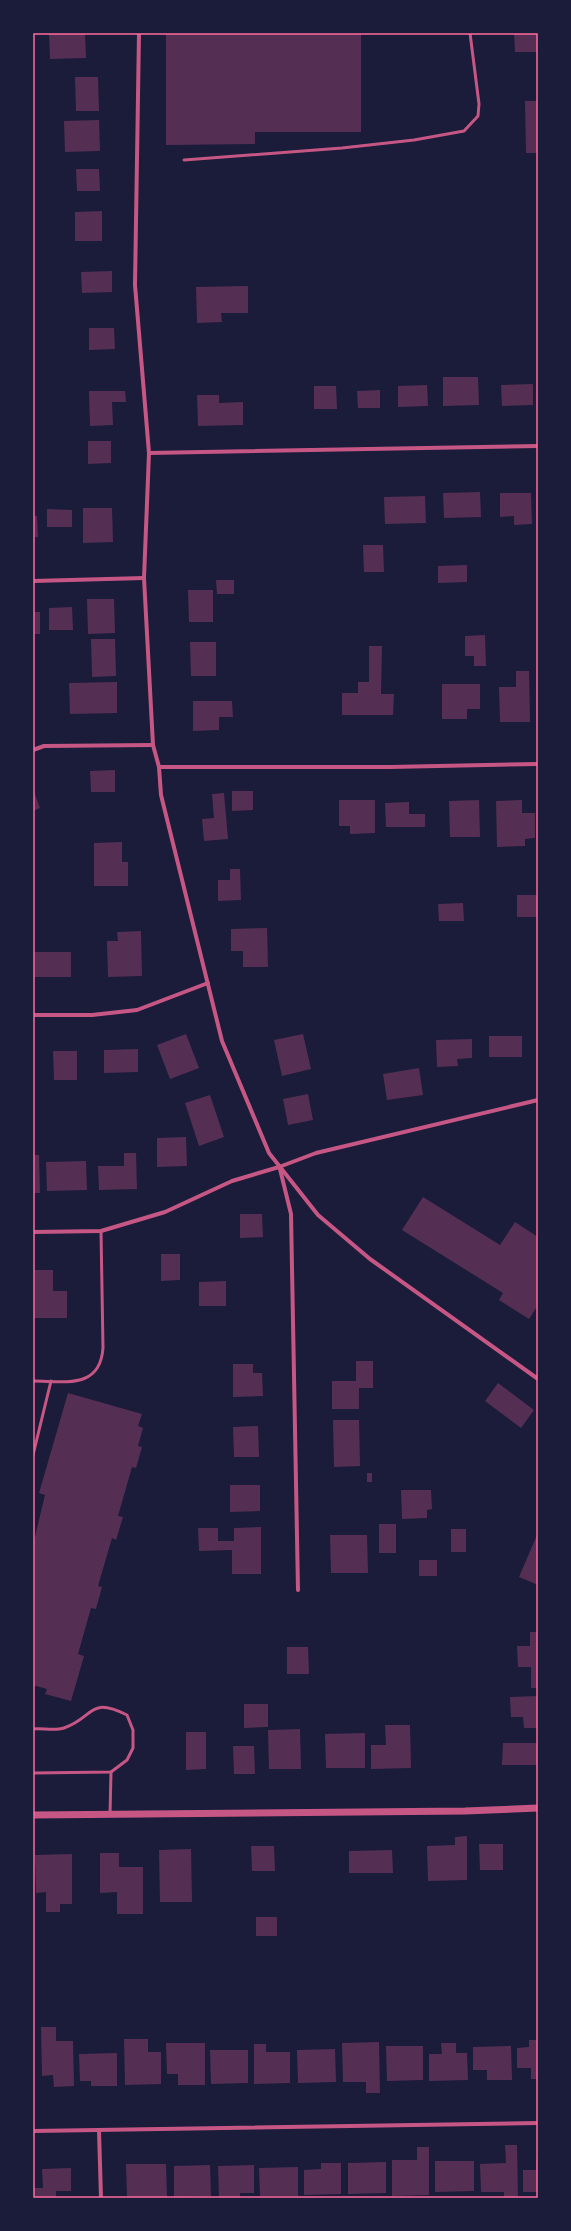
<svg xmlns="http://www.w3.org/2000/svg" width="571" height="2231" font-family="'Golos Text',sans-serif">
<rect width="100%" height="100%" fill="#1b1b3a"/>
<g fill="#542f53">
<polygon points="49,33 85,33 86,58 50,59"/>
<polygon points="166,33 361,33 361,132 255,132 255,144 166,145"/>
<polygon points="514,33 537,33 538,52 515,52"/>
<polygon points="75,77 98,77 99,111 76,111"/>
<polygon points="525,101 538,101 538,153 526,153"/>
<polygon points="99,120 100,151 65,152 64,121"/>
<polygon points="76,169 99,169 100,191 77,191"/>
<polygon points="102,211 102,241 75,241 75,212"/>
<polygon points="112,271 112,292 82,293 81,272"/>
<polygon points="248,286 248,313 221,313 222,322 197,323 196,287"/>
<polygon points="89,328 114,328 115,349 89,350"/>
<polygon points="443,377 478,377 479,405 443,406"/>
<polygon points="533,384 533,405 502,406 501,385"/>
<polygon points="427,385 428,406 398,407 398,386"/>
<polygon points="314,386 336,386 337,409 314,409"/>
<polygon points="380,390 380,408 358,408 357,391"/>
<polygon points="89,391 125,391 126,402 112,402 113,425 90,426"/>
<polygon points="197,395 219,395 219,403 243,402 243,425 198,426"/>
<polygon points="88,441 111,441 111,463 88,464"/>
<polygon points="480,492 481,517 444,518 443,493"/>
<polygon points="500,493 531,493 532,524 514,525 514,516 500,517"/>
<polygon points="425,496 426,523 385,524 384,497"/>
<polygon points="83,508 112,508 113,542 83,543"/>
<polygon points="47,509 72,510 72,527 47,527"/>
<polygon points="33,516 37,516 38,537 33,537"/>
<polygon points="363,545 383,545 384,572 364,572"/>
<polygon points="467,565 467,582 438,583 438,566"/>
<polygon points="216,580 234,580 234,594 217,594"/>
<polygon points="188,590 213,590 213,622 189,622"/>
<polygon points="87,599 114,599 115,633 88,634"/>
<polygon points="72,607 73,630 49,630 49,608"/>
<rect x="33" y="612" width="7" height="22"/>
<polygon points="485,635 486,666 474,666 474,656 465,656 465,636"/>
<polygon points="91,639 115,639 116,676 92,677"/>
<polygon points="190,642 216,642 216,676 191,676"/>
<polygon points="369,646 382,646 381,694 394,694 393,715 342,715 342,693 358,693 358,682 369,682"/>
<polygon points="516,671 529,671 530,722 500,722 499,687 516,687"/>
<polygon points="117,682 117,713 70,714 69,683"/>
<polygon points="442,684 480,684 480,709 467,709 467,719 442,719"/>
<polygon points="193,701 232,701 233,717 219,717 219,730 193,731"/>
<polygon points="115,770 115,792 91,792 90,771"/>
<polygon points="33,789 40,808 33,811"/>
<polygon points="232,791 253,791 253,810 232,811"/>
<polygon points="224,793 228,839 204,841 202,819 214,818 212,794"/>
<polygon points="339,800 375,800 375,833 350,834 350,826 339,826"/>
<polygon points="479,800 480,837 450,837 449,801"/>
<polygon points="522,800 522,813 535,813 535,838 525,839 525,846 497,847 496,801"/>
<polygon points="409,802 409,814 425,814 425,827 386,827 385,803"/>
<polygon points="122,842 122,862 128,862 128,886 94,886 94,843"/>
<polygon points="230,869 240,869 241,900 218,901 218,880 230,880"/>
<rect x="517" y="895" width="21" height="22"/>
<polygon points="463,903 464,921 439,921 438,904"/>
<polygon points="267,928 268,967 243,967 243,951 231,951 231,929"/>
<polygon points="141,931 142,976 108,977 107,941 118,941 117,932"/>
<rect x="33" y="952" width="38" height="25"/>
<polygon points="186,1034 199,1068 170,1079 157,1045"/>
<polygon points="303,1034 311,1069 282,1076 274,1040"/>
<rect x="489" y="1036" width="33" height="21"/>
<polygon points="472,1039 472,1058 457,1059 458,1066 437,1067 436,1040"/>
<polygon points="138,1049 138,1072 104,1073 104,1050"/>
<polygon points="53,1051 77,1051 77,1080 54,1080"/>
<polygon points="419,1068 423,1095 387,1100 383,1074"/>
<polygon points="308,1094 313,1120 288,1125 283,1099"/>
<polygon points="210,1095 224,1137 199,1146 185,1103"/>
<polygon points="186,1137 187,1166 157,1167 157,1138"/>
<polygon points="124,1153 136,1153 137,1189 99,1190 98,1166 124,1166"/>
<polygon points="33,1155 39,1155 40,1193 33,1193"/>
<polygon points="86,1161 87,1190 47,1191 46,1162"/>
<polygon points="423,1197 500,1245 515,1222 538,1237 538,1305 529,1319 499,1300 503,1293 402,1230"/>
<polygon points="240,1214 262,1214 263,1237 240,1238"/>
<polygon points="161,1254 180,1254 180,1280 161,1281"/>
<polygon points="33,1270 53,1270 53,1291 67,1291 67,1318 33,1318"/>
<polygon points="226,1281 226,1306 199,1306 199,1282"/>
<polygon points="356,1361 373,1361 373,1388 359,1388 359,1409 332,1409 332,1381 356,1381"/>
<polygon points="233,1364 253,1364 253,1373 262,1373 263,1396 233,1397"/>
<polygon points="498,1383 534,1410 521,1428 485,1401"/>
<polygon points="68,1393 142,1414 138,1426 143,1428 138,1446 142,1447 136,1468 132,1467 118,1516 123,1517 116,1540 112,1538 98,1586 102,1587 96,1609 91,1608 78,1654 84,1656 71,1701 45,1694 47,1689 36,1686 33,1687 33,1545 45,1495 39,1493"/>
<polygon points="333,1420 359,1420 360,1466 334,1467"/>
<polygon points="258,1426 259,1457 234,1457 233,1427"/>
<rect x="367" y="1473" width="5" height="9"/>
<polygon points="230,1485 260,1485 260,1511 230,1512"/>
<polygon points="401,1490 431,1490 432,1509 427,1510 427,1518 402,1519"/>
<rect x="379" y="1524" width="17" height="29"/>
<polygon points="261,1527 261,1574 232,1574 232,1550 199,1551 198,1528 218,1528 218,1541 234,1541 234,1528"/>
<rect x="451" y="1529" width="15" height="23"/>
<polygon points="330,1535 367,1535 368,1573 331,1573"/>
<polygon points="537,1535 538,1535 538,1585 519,1577"/>
<rect x="419" y="1560" width="18" height="16"/>
<polygon points="530,1632 538,1632 538,1688 531,1688 531,1667 518,1667 517,1646 530,1646"/>
<polygon points="287,1647 308,1647 309,1674 287,1674"/>
<polygon points="538,1696 538,1728 524,1728 523,1717 511,1717 510,1697"/>
<polygon points="244,1704 268,1704 268,1727 244,1728"/>
<polygon points="385,1725 410,1725 411,1768 371,1769 371,1745 386,1745"/>
<polygon points="300,1729 301,1769 269,1769 268,1730"/>
<polygon points="186,1732 206,1732 206,1769 186,1770"/>
<polygon points="365,1733 365,1768 326,1768 325,1734"/>
<polygon points="503,1743 538,1743 538,1765 502,1765"/>
<polygon points="233,1746 254,1746 255,1774 234,1774"/>
<polygon points="467,1836 467,1880 428,1881 427,1846 455,1845 455,1837"/>
<polygon points="479,1844 503,1844 503,1870 480,1870"/>
<polygon points="251,1846 274,1846 275,1871 252,1871"/>
<polygon points="191,1849 192,1902 160,1902 159,1850"/>
<polygon points="392,1850 393,1873 349,1873 349,1851"/>
<polygon points="100,1853 119,1853 119,1867 143,1867 143,1914 117,1914 117,1892 100,1893"/>
<polygon points="72,1854 72,1904 60,1904 60,1912 46,1912 46,1892 36,1893 35,1855"/>
<rect x="256" y="1917" width="21" height="19"/>
<polygon points="41,2027 56,2027 56,2041 73,2041 74,2086 54,2087 53,2075 42,2076"/>
<polygon points="124,2039 148,2039 148,2052 161,2052 161,2084 125,2085"/>
<polygon points="529,2040 538,2040 538,2079 531,2079 531,2068 517,2068 517,2048 529,2047"/>
<polygon points="379,2042 380,2093 366,2093 366,2082 343,2082 342,2043"/>
<polygon points="166,2043 205,2043 205,2085 178,2085 178,2074 167,2074"/>
<polygon points="441,2043 456,2043 456,2053 467,2053 468,2080 429,2081 429,2054 442,2054"/>
<polygon points="254,2044 266,2044 266,2052 290,2052 290,2083 254,2084"/>
<polygon points="386,2046 423,2046 423,2080 387,2081"/>
<polygon points="511,2046 512,2080 487,2080 487,2070 473,2070 473,2047"/>
<polygon points="335,2049 336,2082 298,2083 297,2050"/>
<polygon points="210,2050 248,2050 248,2083 211,2084"/>
<polygon points="117,2053 117,2086 91,2086 91,2081 80,2081 79,2054"/>
<polygon points="505,2145 517,2145 518,2198 504,2198 504,2192 481,2192 480,2164 506,2163"/>
<polygon points="417,2147 429,2147 429,2195 392,2196 392,2160 417,2160"/>
<polygon points="536,2159 538,2159 538,2192 523,2192 523,2170 536,2170"/>
<polygon points="435,2161 474,2161 474,2191 435,2192"/>
<polygon points="386,2162 386,2193 348,2194 348,2163"/>
<polygon points="321,2163 341,2163 341,2194 304,2195 304,2170 321,2169"/>
<polygon points="126,2164 166,2164 167,2198 127,2198"/>
<polygon points="210,2165 211,2196 174,2197 174,2166"/>
<polygon points="254,2165 254,2193 240,2193 240,2198 219,2198 218,2166"/>
<polygon points="298,2167 298,2196 260,2196 259,2168"/>
<polygon points="71,2168 71,2191 56,2191 56,2198 33,2198 33,2188 43,2188 42,2169"/>
</g>
<g fill="none" stroke-linecap="round" stroke-linejoin="round">
<g stroke="#c65784" stroke-width="3">
<polyline points="184,160 342,148 414,140 464,131 478,116 479,104 470,33"/>
<path d="M33 1381C64 1381 100 1390 103 1348L101 1231"/>
<polyline points="33,1455 51,1381"/>
<path d="M33 1729C42 1728 55 1731 64 1728 95 1717 88 1696 127 1715L133 1730V1748L127 1760 111 1772 33 1773"/>
<polyline points="110,1815 111,1772"/>
</g>
<g stroke="#c65784" stroke-width="4">
<polyline points="139,33 135,285 149,453 144,578 153,745 159,767 161,795 222,1041 269,1153 318,1215 370,1259 538,1379"/>
<polyline points="149,453 538,446"/>
<polyline points="33,581 144,578"/>
<polyline points="33,750 44,746 153,745"/>
<polyline points="159,767 390,767 538,764"/>
<polyline points="33,1015 92,1015 137,1010 208,983"/>
<polyline points="280,1169 291,1214 298,1590"/>
<polyline points="33,1232 101,1231 165,1212 232,1181 279,1167 316,1153 538,1100"/>
<polyline points="33,2131 538,2123"/>
<polyline points="99,2131 101,2198"/>
</g>
<polyline stroke="#c65784" stroke-width="7" points="33,1815 465,1811 538,1808"/>
</g>
<rect width="571" height="2231" fill="none" stroke="#1b1b3a" stroke-width="68"/>
<rect x="34" y="34" width="503" height="2163" fill="none" stroke="#ff6b9d" stroke-width="1.5"/>
</svg>
